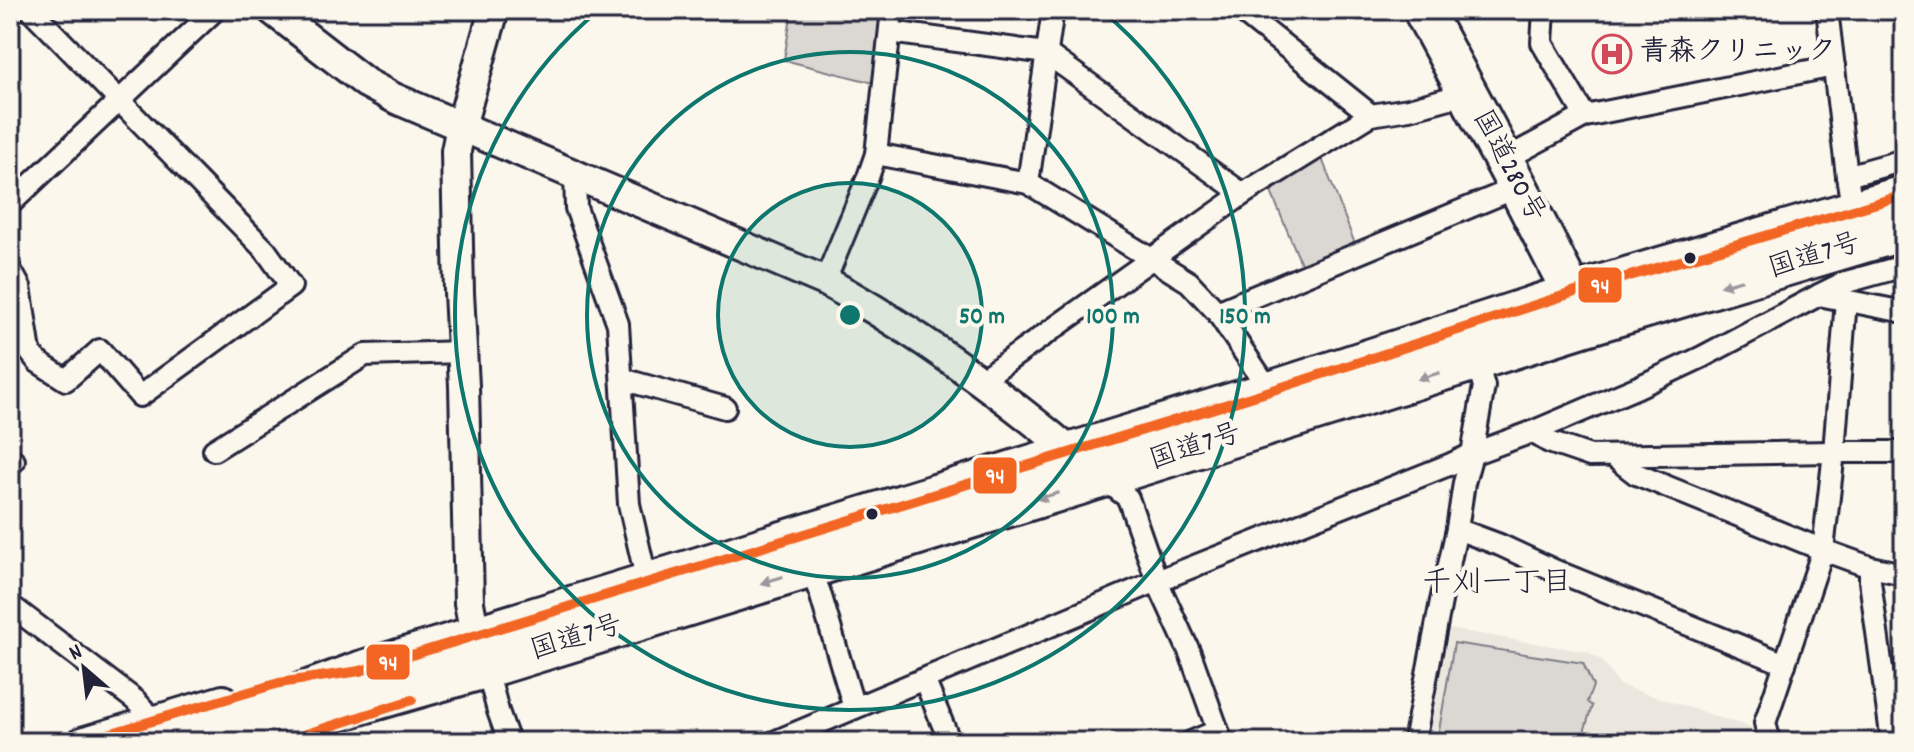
<svg xmlns="http://www.w3.org/2000/svg" width="1914" height="752" font-family="Dekko,'Klee One',sans-serif">
<rect width="100%" height="100%" fill="#fbf7ec"/>
<filter id="ink" filterUnits="userSpaceOnUse"><feTurbulence type="fractalNoise" baseFrequency=".0125" numOctaves="2"/><feDisplacementMap in="SourceGraphic" scale="16" xChannelSelector="R" yChannelSelector="G"/><feConvolveMatrix kernelMatrix="1 2 1 2 8 2 1 2 1" color-interpolation-filters="sRGB"/></filter>
<g filter="url(#ink)">
<polygon fill="#ebe7df" points="1450,629 1588,652 1602,661 1619,685 1762,731 1765,742 1427,742"/>
<g fill="#dbd8d3" stroke="#7e7d87" stroke-width="2">
<polygon points="792,10 884,10 874,83 784,60"/>
<polygon points="1321,156 1355,244 1302,266 1269,187"/>
<polygon points="1454,643 1583,663 1593,686 1587,702 1592,706 1581,742 1437,742"/>
</g>
<g fill="none" stroke-linecap="round" stroke-linejoin="round">
<g stroke="#22223b" stroke-width="26">
<g id="street">
<polyline points="1240,10 1371,115"/>
<polyline points="1544,10 1542,43 1585,116"/>
<polyline points="1827,10 1847,176 1853,212"/>
<polyline points="890,32 1046,53 1243,194"/>
<polyline points="876,154 1028,183 1189,282 1217,312 1270,391"/>
<polyline points="1504,160 1585,116 1834,66"/>
<polyline points="575,176 576,208 618,324 629,504 647,582"/>
<polyline points="1847,176 1904,160"/>
<polyline points="1028,183 1053,10"/>
<polyline points="10,204 215,10"/>
<polyline points="10,269 20,287 30,352 38,362 66,380 100,350 140,396 291,286 266,251 31,10"/>
<polyline points="825,281 868,177 876,154 892,10"/>
<polyline points="1819,295 1843,283 1904,266"/>
<polyline points="1217,312 1518,187"/>
<polyline points="622,379 725,408"/>
<polyline points="981,380 1243,194 1371,115 1409,109 1468,93"/>
<polyline points="1532,432 1549,442 1590,456 1834,452 1904,452"/>
<polyline points="214,450 365,355 462,352"/>
<polyline points="1614,457 1636,474 1823,550 1870,567 1904,574"/>
<polyline points="10,458 14,461"/>
<polyline points="1099,475 1128,498 1157,581 1190,653 1222,742"/>
<polyline points="1457,529 1500,545 1556,571 1785,664"/>
<polyline points="1870,567 1870,581 1892,742"/>
<polyline points="810,568 820,593 854,708"/>
<polyline points="10,605 135,700 153,720"/>
<polyline points="485,662 498,711 509,742"/>
<polyline points="924,679 950,742"/>
<polyline points="774,742 1157,581 1451,464 1472,454 1532,432 1638,387 1702,357 1819,295 1904,312"/>
<polyline points="1191,742 1217,731"/>
<polyline points="1414,742 1441,601 1457,529 1464,483 1472,454 1484,386 1474,354"/>
<polyline points="1770,742 1765,723 1823,550 1834,452 1846,300"/>
</g>
</g>
<g stroke="#22223b" stroke-width="34">
<g id="secondary">
<path d="M272 10 366 83 394 98 825 281C913 329 994 388 1071 452"/>
<polyline points="475,635 469,603 464,386 459,293 456,151 461,126 494,10"/>
<polyline points="82,742 223,700"/>
</g>
</g>
<g stroke="#22223b" stroke-width="44">
<g id="highway">
<polyline points="1423,10 1518,187 1572,293 1580,317"/>
<polyline points="258,734 488,668 1103,478 1583,327 1904,231"/>
<polyline points="148,742 263,707 360,671 1270,391 1572,293 1904,195"/>
</g>
</g>
<use href="#street" stroke="#fbf7ec" stroke-width="20"/>
<use href="#secondary" stroke="#fbf7ec" stroke-width="28"/>
<use href="#highway" stroke="#fbf7ec" stroke-width="38"/>
<g stroke="#fbf7ec" stroke-width="16">
<g id="bus-1">
<polyline points="82,742 279,683 360,671 1270,391 1572,293 1904,195"/>
<polyline points="282,742 412,700"/>
</g>
</g>
<use href="#bus-1" stroke="#f26522" stroke-width="10"/>
</g>
<defs><path id="oneway-solid" d="M-6-.8H1V-3.2L6.5 0L1 3.2V.8H-6Z" transform="scale(2)"/></defs>
<g fill="#99979c">
<use href="#oneway-solid" transform="translate(1731 283) rotate(163)"/>
<use href="#oneway-solid" transform="translate(1429 376) rotate(163)"/>
<use href="#oneway-solid" transform="translate(1048 496) rotate(163)"/>
<use href="#oneway-solid" transform="translate(772 580) rotate(163)"/>
</g>
</g>
<circle cx="850" cy="315" r="132" fill="#0f766e" fill-opacity=".12"/>
<g fill="none" stroke="#0f766e" stroke-width="4">
<circle cx="850" cy="315" r="132"/>
<circle cx="850" cy="315" r="263"/>
<path d="M1101 10A395 395 0 1 1 599 10"/>
</g>
<defs>
<g id="hospital-ring" transform="scale(2)"><circle r="9.5" fill="#fbf7ec" stroke="#d1495b" stroke-width="1.5"/><path d="M-5-5h3v3.5h4V-5h3V5h-3V1.5h-4V5h-3Z" fill="#d1495b"/></g>
</defs>
<g fill-rule="evenodd">
<use href="#hospital-ring" x="1612" y="54"/>
</g>
<g fill="#22223b" stroke="#fbf7ec" stroke-width="3">
<circle cx="1690" cy="258" r="7"/>
<circle cx="872" cy="514" r="7"/>
</g>
<g text-anchor="middle" dominant-baseline="central" stroke-width="8" stroke-linejoin="round" paint-order="stroke">
<g font-size="28" font-weight="bold" fill="#22223b" stroke="#fbf7ec" text-anchor="start">
<text x="1640" y="54">青森クリニック</text>
</g>
<g font-size="28" fill="#22223b" stroke="#fbf7ec">
<text transform="translate(1507 167) rotate(62)">国道280号</text>
<text transform="translate(1815 258) rotate(-17)">国道7号</text>
<text transform="translate(1196 449) rotate(-18)">国道7号</text>
<text transform="translate(577 640) rotate(-17)">国道7号</text>
</g>
<g font-size="30" fill="#22223b" stroke="#fbf7ec">
<text x="1497" y="585">千刈一丁目</text>
</g>
</g>
<circle cx="850" cy="315" r="12" fill="#0f766e" stroke="#fbf7ec" stroke-width="4"/>
<g font-size="24" text-anchor="middle" font-weight="bold" fill="#0f766e" stroke="#fbf7ec" stroke-width="8" stroke-linejoin="round" paint-order="stroke">
<text x="982" y="323">50 m</text>
<text x="1113" y="323">100 m</text>
<text x="1245" y="323">150 m</text>
</g>
<g stroke="#fbf7ec" stroke-width="3">
<rect x="1577" y="266" width="46" height="38" rx="8" fill="#f26522"/>
<rect x="972" y="456" width="46" height="39" rx="8" fill="#f26522"/>
<rect x="365" y="643" width="46" height="38" rx="8" fill="#f26522"/>
</g>
<g font-size="22" text-anchor="middle" font-weight="bold" fill="#fff">
<text x="1600" y="293">94</text>
<text x="995" y="483">94</text>
<text x="388" y="670">94</text>
</g>
<rect width="1914" height="752" fill="none" stroke="#fbf7ec" stroke-width="40"/>
<rect x="20" y="20" width="1874" height="712" fill="none" stroke="#22223b" stroke-width="3" filter="url(#ink)"/>
<g transform="translate(84 668) rotate(332)" stroke="#fbf7ec" stroke-width="6" paint-order="stroke">
<path d="M0-6L14 30L0 20L-14 30Z" fill="#22223b"/>
<text y="-12" font-size="22" font-weight="bold" text-anchor="middle" fill="#22223b">N</text>
</g>
</svg>
